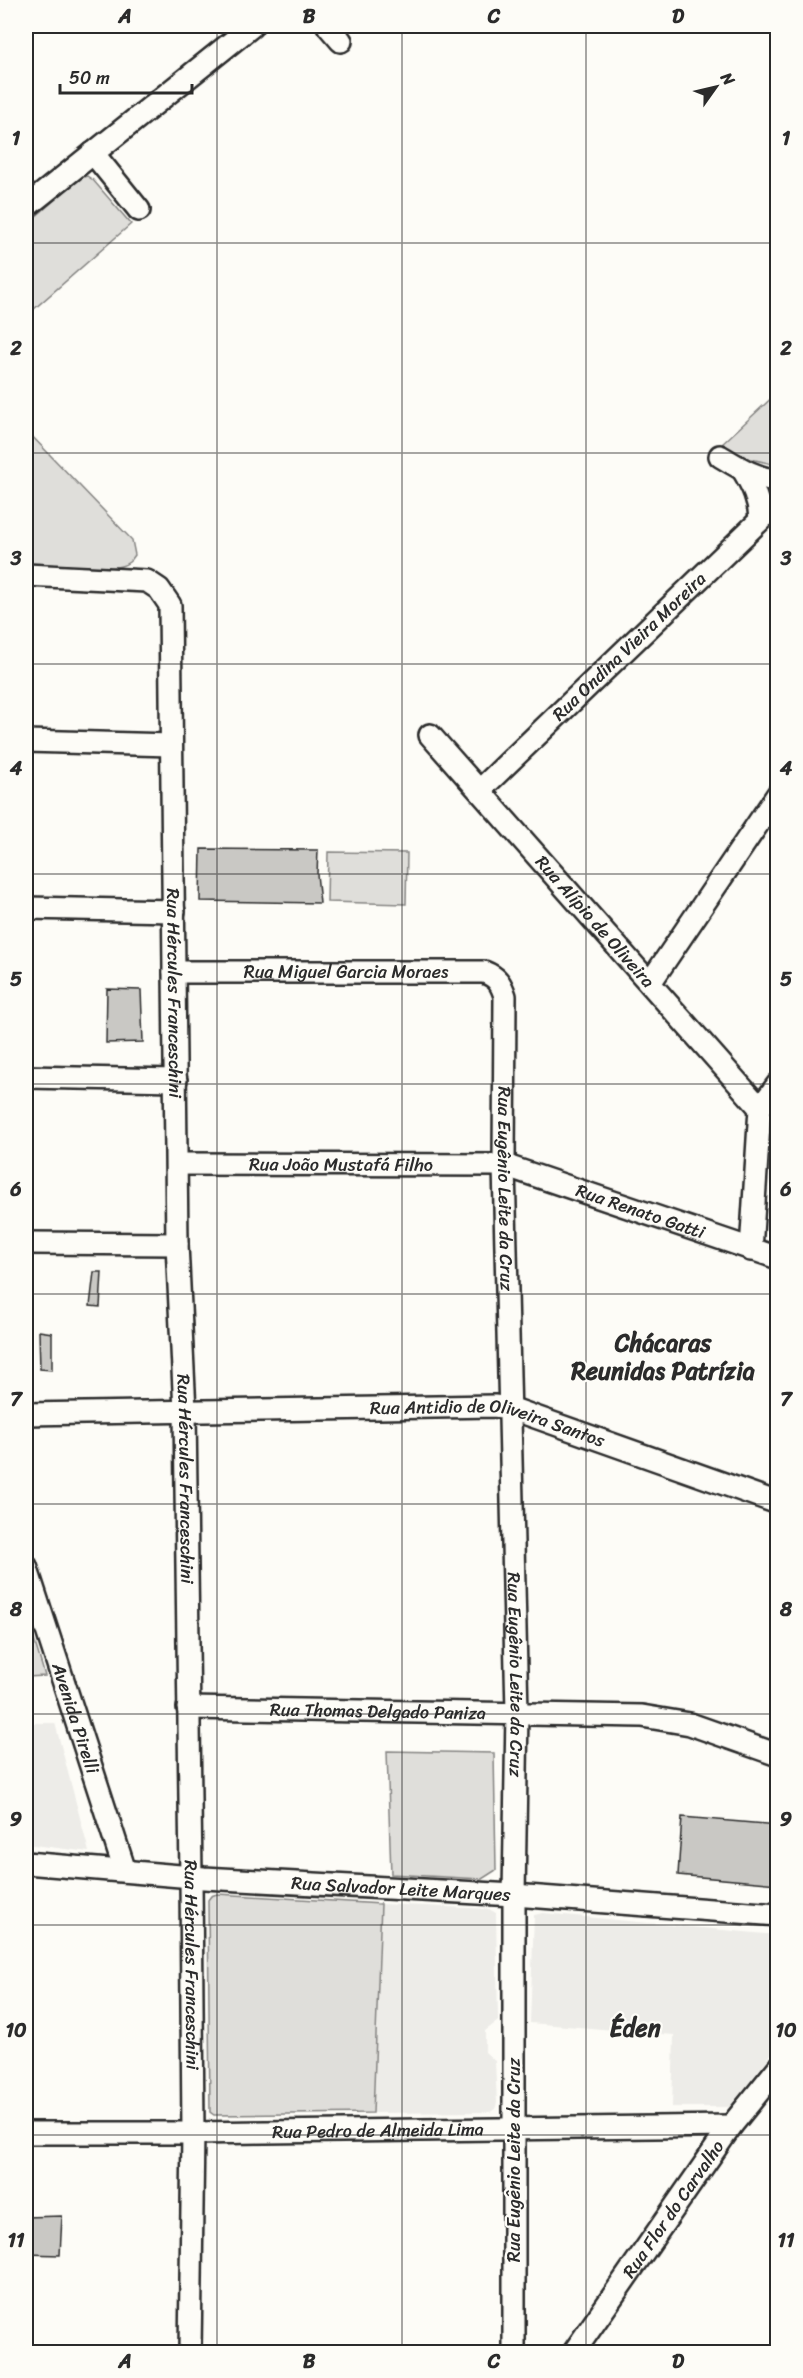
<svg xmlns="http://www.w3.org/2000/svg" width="803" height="2378" font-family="Sriracha,sans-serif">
<rect width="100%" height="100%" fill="#fdfcf7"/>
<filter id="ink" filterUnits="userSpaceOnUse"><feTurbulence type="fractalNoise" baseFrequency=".0167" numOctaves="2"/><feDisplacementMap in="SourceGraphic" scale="12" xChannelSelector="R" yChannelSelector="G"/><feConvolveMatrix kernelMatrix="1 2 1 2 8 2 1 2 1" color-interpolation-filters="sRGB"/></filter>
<g filter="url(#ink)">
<g fill="#edece8">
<polygon points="26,1723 55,1723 89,1852 26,1844"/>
<polygon points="381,1904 489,1909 496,1913 498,2021 485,2031 485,2052 495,2061 497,2103 495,2109 490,2112 373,2113"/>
<polygon points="543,1913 777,1935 777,2047 729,2107 672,2107 674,2035 530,2023 534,1915"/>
</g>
<g fill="#dfdeda" stroke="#858482" stroke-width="1.5">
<polygon points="87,176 93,180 131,224 26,316 26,225 80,178"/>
<polygon points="777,393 777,465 742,457 721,445"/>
<path d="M26 430 132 540 135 555C131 561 128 564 121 566 102 572 48 565 26 564Z"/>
<polygon points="328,852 407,853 406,904 327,902"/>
<polygon points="26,1613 45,1676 26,1677"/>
<polygon points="387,1751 494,1753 496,1870 482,1879 391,1874"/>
<polygon points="217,1894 381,1904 373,2113 214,2115 210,2112 208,1900 211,1896"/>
</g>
<g fill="#c9c8c4" stroke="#2b2b2b" stroke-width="1.5">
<polygon points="201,849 318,850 317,874 320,903 200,901"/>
<polygon points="107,989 141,990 143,1042 106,1043"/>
<polygon points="94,1272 102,1272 100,1307 90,1306"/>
<polygon points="39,1331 52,1333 52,1370 40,1369"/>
<polygon points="682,1817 778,1825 778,1884 678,1875"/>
<polygon points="62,2216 60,2255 26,2254 26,2217"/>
</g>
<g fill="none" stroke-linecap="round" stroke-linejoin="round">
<g stroke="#2b2b2b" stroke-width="26">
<g id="minor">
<polyline points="328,26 341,41"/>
<polyline points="93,153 139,210"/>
<polyline points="26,207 252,26"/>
<path d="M720 456C738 467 756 479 778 480"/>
<path d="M743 470C753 487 759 499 760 519"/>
<path id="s1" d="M26 575 147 581 159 589 170 605 177 1244 185 1411 191 1877 193 2133 190 2352"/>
<path id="s2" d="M430 735 760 1108"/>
<polyline points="26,741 171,745"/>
<path id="s3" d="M480 790 778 503"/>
<polyline points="26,908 174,911"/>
<path id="s4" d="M174 972H484C497 977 501 983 505 996L504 1165 517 1712 514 1895V2352"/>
<polyline points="650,983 778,794"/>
<polyline points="26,1077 176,1080"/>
<polyline points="760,1108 778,1084"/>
<path id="s5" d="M177 1164 504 1165 778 1258"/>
<polyline points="26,1243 177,1244"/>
<polyline points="751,1250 760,1108"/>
<path id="s6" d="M26 1414 494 1406 510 1408 778 1503"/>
<path id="s7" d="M26 1566 125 1871"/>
<path id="s8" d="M188 1708 642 1716 690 1724 778 1755"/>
<path id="s9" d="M26 1863 204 1878 514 1895 778 1915"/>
<path id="s10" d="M26 2133H193L731 2126"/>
<path id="s11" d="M574 2352 731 2126 778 2068"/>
</g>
</g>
<use href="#minor" stroke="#fdfcf7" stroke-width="21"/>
</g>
</g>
<path fill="none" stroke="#2b2b2b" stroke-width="1.5" stroke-opacity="0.55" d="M217 26V2352M402 26V2352M586 26V2352M26 243H778M26 453H778M26 664H778M26 874H778M26 1084H778M26 1294H778M26 1504H778M26 1714H778M26 1925H778M26 2135H778"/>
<g text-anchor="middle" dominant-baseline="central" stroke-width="4.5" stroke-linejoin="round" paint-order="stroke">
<g font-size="18" fill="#2b2b2b" stroke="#fdfcf7">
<text stroke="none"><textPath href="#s3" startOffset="207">Rua Ondina Vieira Moreira</textPath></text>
<text stroke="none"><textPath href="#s2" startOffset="249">Rua Alípio de Oliveira</textPath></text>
<text stroke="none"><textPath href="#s4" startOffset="172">Rua Miguel Garcia Moraes</textPath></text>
<text stroke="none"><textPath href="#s1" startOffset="543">Rua Hércules Franceschini</textPath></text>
<text stroke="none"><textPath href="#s5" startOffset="164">Rua João Mustafá Filho</textPath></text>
<text stroke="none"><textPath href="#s4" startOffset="536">Rua Eugênio Leite da Cruz</textPath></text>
<text stroke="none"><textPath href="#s5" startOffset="471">Rua Renato Gatti</textPath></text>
<text stroke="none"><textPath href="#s6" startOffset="464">Rua Antidio de Oliveira Santos</textPath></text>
<text stroke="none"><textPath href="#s1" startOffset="1029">Rua Hércules Franceschini</textPath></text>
<text stroke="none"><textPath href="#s4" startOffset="1022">Rua Eugênio Leite da Cruz</textPath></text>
<text stroke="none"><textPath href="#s8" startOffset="190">Rua Thomas Delgado Paniza</textPath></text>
<text stroke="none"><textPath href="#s7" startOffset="160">Avenida Pirelli</textPath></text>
<text stroke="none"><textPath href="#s9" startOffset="376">Rua Salvador Leite Marques</textPath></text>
<text stroke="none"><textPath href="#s1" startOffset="1515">Rua Hércules Franceschini</textPath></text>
<text stroke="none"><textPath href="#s10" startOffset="352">Rua Pedro de Almeida Lima</textPath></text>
<text transform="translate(514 2160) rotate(-90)">Rua Eugênio Leite da Cruz</text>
<text stroke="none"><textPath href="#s11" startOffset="174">Rua Flor do Carvalho</textPath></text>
</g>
<g font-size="24" font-weight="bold" fill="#2b2b2b" stroke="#fdfcf7">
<text x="663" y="1343">Chácaras<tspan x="663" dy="28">Reunidas Patrízia</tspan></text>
<text x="635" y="2028">Éden</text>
</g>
</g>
<rect width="803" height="2378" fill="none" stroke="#fdfcf7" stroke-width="66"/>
<g transform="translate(716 87) rotate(56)" stroke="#fdfcf7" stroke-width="4.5" paint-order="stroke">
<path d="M0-4.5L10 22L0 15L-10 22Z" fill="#2b2b2b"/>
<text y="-9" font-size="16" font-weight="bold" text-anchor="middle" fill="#2b2b2b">N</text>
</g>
<path d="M60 84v9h132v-9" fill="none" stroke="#2b2b2b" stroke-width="3"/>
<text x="69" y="84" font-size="18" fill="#2b2b2b" stroke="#fdfcf7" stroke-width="4.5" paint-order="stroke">50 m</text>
<rect x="33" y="33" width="737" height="2312" fill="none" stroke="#2b2b2b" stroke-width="2"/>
<g font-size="20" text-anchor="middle" font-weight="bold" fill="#2b2b2b">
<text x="125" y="23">A</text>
<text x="309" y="23">B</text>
<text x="494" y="23">C</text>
<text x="678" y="23">D</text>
<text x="16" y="145">1</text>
<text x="786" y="145">1</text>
<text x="16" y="355">2</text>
<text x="786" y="355">2</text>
<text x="16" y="565">3</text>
<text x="786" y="565">3</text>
<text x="16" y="775">4</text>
<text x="786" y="775">4</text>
<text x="16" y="986">5</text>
<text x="786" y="986">5</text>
<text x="16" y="1196">6</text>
<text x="786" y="1196">6</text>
<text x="16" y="1406">7</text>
<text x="786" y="1406">7</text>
<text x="16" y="1616">8</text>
<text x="786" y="1616">8</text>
<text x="16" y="1826">9</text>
<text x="786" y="1826">9</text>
<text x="16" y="2037">10</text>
<text x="786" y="2037">10</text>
<text x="16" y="2247">11</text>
<text x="786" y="2247">11</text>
<text x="125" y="2368">A</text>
<text x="309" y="2368">B</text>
<text x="494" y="2368">C</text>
<text x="678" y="2368">D</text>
</g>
</svg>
